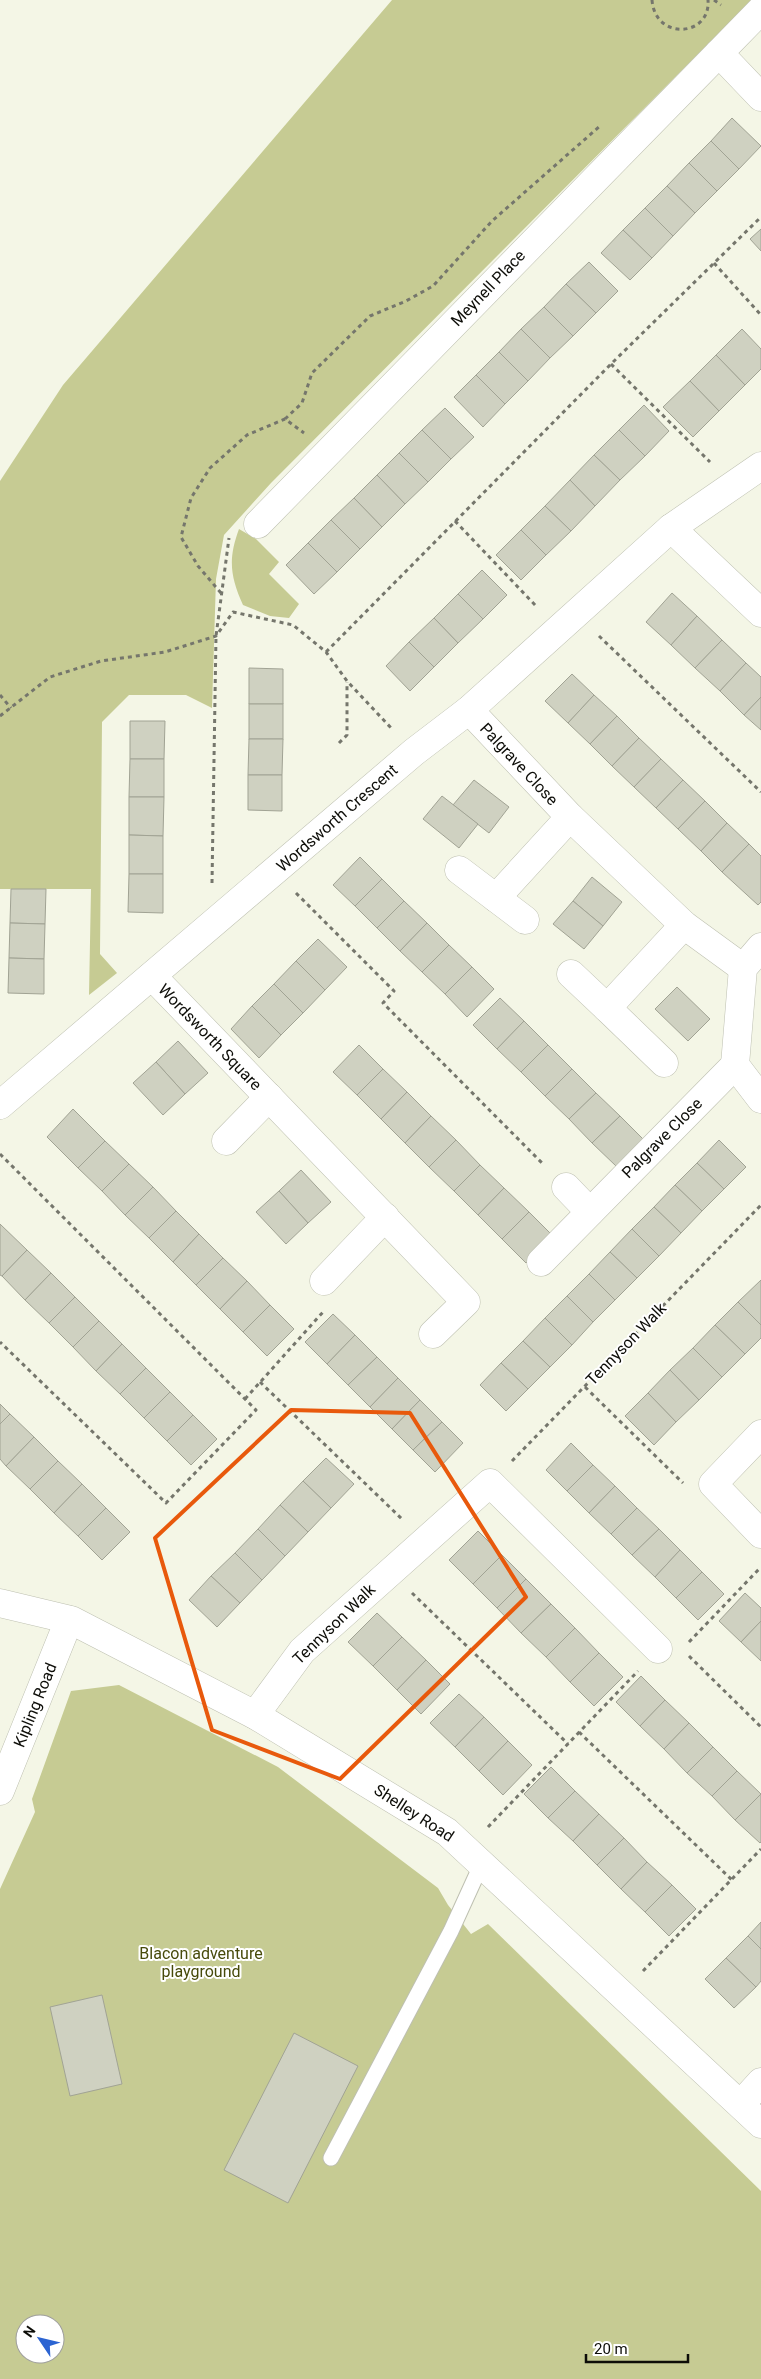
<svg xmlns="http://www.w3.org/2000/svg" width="761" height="2379" font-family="Roboto,sans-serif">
<rect width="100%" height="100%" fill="#f4f6e6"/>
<g fill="#c6cb93" fill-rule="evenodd">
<polygon points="392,0 752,0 271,483 224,535 216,579 212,708 186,695 129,695 102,722 100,954 117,973 89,995 91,889 0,889 0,481 63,385"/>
<path d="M239 529 256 539 279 562 269 574 299 604 289 618 270 616 243 605C230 576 228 559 239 529Z"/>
<path d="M119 1685 278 1767 438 1888 448 1905 471 1934 488 1924 761 2191V2379H0V1889L35 1812 32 1799 71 1691ZM25 2324H55V2354H25Z"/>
</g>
<g fill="#cfd1c1" stroke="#a1a394">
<polygon points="732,118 761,146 739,169 711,141"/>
<polygon points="711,141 739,169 717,191 689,163"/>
<polygon points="689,163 717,191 695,213 667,186"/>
<polygon points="667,186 695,213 673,236 645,208"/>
<polygon points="645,208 673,236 652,258 623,230"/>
<polygon points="761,229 761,251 750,239"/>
<polygon points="623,230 652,258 630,280 601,253"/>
<polygon points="589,262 618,291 596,313 566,284"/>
<polygon points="566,284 596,313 573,336 544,307"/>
<polygon points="544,307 573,336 550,358 521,329"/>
<polygon points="521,329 550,358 528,381 499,352"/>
<polygon points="742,329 761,349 761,369 745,385 716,355"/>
<polygon points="499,352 528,381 505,404 476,375"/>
<polygon points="716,355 745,385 719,411 690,381"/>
<polygon points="476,375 505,404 483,427 454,397"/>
<polygon points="690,381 719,411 693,437 663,407"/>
<polygon points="644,405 669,431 645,456 619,430"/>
<polygon points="445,408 474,437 451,459 422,430"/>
<polygon points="422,430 451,459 428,482 399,453"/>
<polygon points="619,430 645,456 620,480 594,455"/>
<polygon points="399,453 428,482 405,504 377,475"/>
<polygon points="594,455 620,480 595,506 570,480"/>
<polygon points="377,475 405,504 382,527 354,498"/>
<polygon points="570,480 595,506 571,531 545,506"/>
<polygon points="354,498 382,527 360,549 331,520"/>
<polygon points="545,506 571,531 546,555 521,530"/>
<polygon points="331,520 360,549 337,572 308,543"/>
<polygon points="521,530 546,555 521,580 496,555"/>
<polygon points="308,543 337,572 314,594 286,565"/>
<polygon points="482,570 507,595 483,619 458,594"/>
<polygon points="672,593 697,616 671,645 646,622"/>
<polygon points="458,594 483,619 458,643 434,618"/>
<polygon points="697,616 722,640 695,668 671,645"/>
<polygon points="434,618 458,643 434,667 409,642"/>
<polygon points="722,640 746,663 720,691 695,668"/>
<polygon points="409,642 434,667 410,691 386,666"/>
<polygon points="746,663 761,677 761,697 744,715 720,691"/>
<polygon points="249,668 283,669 283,704 249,704"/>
<polygon points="572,674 594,695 568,723 545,701"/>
<polygon points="594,695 617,716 590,744 568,723"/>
<polygon points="761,697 761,730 744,715"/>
<rect x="249" y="704" width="34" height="35"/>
<polygon points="617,716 639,738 612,766 590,744"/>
<polygon points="130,721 165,721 164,759 130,759"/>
<polygon points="639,738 661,759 634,787 612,766"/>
<polygon points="249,739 283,739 282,775 248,775"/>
<polygon points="130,759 164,759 164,797 129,797"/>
<polygon points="661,759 683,780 656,808 634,787"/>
<polygon points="248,775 282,775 282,811 248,810"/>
<polygon points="474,780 509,807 489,833 453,805"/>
<polygon points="683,780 705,801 678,829 656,808"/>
<polygon points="442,796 478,824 459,848 423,819"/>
<polygon points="129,797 164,797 163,836 129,835"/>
<polygon points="705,801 727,823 701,851 678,829"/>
<polygon points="727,823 749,844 722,872 701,851"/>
<polygon points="129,835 163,836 163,874 129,874"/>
<polygon points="749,844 761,856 761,902 758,905 722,872"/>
<polygon points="360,857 382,879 355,906 333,885"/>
<polygon points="129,874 163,874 163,913 128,912"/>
<polygon points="592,877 622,902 603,926 573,901"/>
<polygon points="382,879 404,901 377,928 355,906"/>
<polygon points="11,889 46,889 45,924 10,923"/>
<polygon points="404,901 427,923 400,951 377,928"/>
<polygon points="573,901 603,926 584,949 553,924"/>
<polygon points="10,923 45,924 44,959 9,958"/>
<polygon points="427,923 449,945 422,972 400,951"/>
<polygon points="318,939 347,967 325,990 296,961"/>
<polygon points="449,945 472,967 445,994 422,972"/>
<polygon points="9,958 44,959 44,994 8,993"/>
<polygon points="296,961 325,990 303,1013 274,984"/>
<polygon points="472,967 494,989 467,1017 445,994"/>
<polygon points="274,984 303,1013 281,1035 252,1006"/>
<polygon points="677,987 710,1019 688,1041 655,1009"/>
<polygon points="500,998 524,1021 497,1049 473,1025"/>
<polygon points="252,1006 281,1035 259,1058 231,1029"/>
<polygon points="524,1021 548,1045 521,1072 497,1049"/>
<polygon points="178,1041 208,1073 185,1094 156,1062"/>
<polygon points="359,1045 383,1069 357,1095 333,1072"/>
<polygon points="548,1045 572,1069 545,1096 521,1072"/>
<polygon points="156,1062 185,1094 163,1115 133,1083"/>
<polygon points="383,1069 407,1092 381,1119 357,1095"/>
<polygon points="572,1069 596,1093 569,1119 545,1096"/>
<polygon points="407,1092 431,1116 405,1143 381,1119"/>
<polygon points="596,1093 620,1116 592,1143 569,1119"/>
<polygon points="73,1109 105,1141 78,1168 47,1137"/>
<polygon points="431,1116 456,1140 429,1167 405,1143"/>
<polygon points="620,1116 644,1140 616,1166 592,1143"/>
<polygon points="456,1140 480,1165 454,1191 429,1167"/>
<polygon points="719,1140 746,1167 724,1189 697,1163"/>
<polygon points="105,1141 129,1164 102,1191 78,1168"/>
<polygon points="697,1163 724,1189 702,1211 675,1185"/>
<polygon points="129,1164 153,1187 125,1215 102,1191"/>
<polygon points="480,1165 504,1188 478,1215 454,1191"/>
<polygon points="301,1170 331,1202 308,1223 279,1191"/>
<polygon points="675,1185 702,1211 681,1233 654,1207"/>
<polygon points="153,1187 176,1211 149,1238 125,1215"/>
<polygon points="504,1188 529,1212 502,1239 478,1215"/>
<polygon points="279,1191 308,1223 286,1244 256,1212"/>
<polygon points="654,1207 681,1233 659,1256 632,1229"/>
<polygon points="176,1211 199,1234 173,1262 149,1238"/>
<polygon points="529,1212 553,1236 526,1263 502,1239"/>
<polygon points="0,1224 27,1250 2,1276 0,1275"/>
<polygon points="632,1229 659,1256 637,1278 610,1252"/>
<polygon points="199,1234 223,1258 196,1285 173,1262"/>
<polygon points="27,1250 51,1273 25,1300 2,1276"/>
<polygon points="610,1252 637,1278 615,1300 589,1274"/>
<polygon points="223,1258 247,1281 220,1309 196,1285"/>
<polygon points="51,1273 75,1297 49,1323 25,1300"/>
<polygon points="589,1274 615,1300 593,1322 567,1296"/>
<polygon points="761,1280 761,1325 738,1302"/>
<polygon points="247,1281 270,1305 243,1332 220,1309"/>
<polygon points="567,1296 593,1322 572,1345 545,1318"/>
<polygon points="75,1297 99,1321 73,1347 49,1323"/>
<polygon points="738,1302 761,1325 761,1338 745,1354 715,1325"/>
<polygon points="270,1305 294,1329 267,1356 243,1332"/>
<polygon points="333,1314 355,1335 327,1364 305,1342"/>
<polygon points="545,1318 572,1345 550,1367 523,1341"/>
<polygon points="99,1321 122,1344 96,1371 73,1347"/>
<polygon points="715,1325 745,1354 722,1377 693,1348"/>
<polygon points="355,1335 377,1357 348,1385 327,1364"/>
<polygon points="523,1341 550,1367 528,1389 501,1363"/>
<polygon points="122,1344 146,1368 120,1394 96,1371"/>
<polygon points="693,1348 722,1377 699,1400 670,1370"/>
<polygon points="377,1357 398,1378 370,1407 348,1385"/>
<polygon points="501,1363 528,1389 506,1411 480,1385"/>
<polygon points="146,1368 170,1392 144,1418 120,1394"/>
<polygon points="670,1370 699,1400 676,1422 648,1393"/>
<polygon points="398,1378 420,1400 392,1429 370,1407"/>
<polygon points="170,1392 193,1415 167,1441 144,1418"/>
<polygon points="648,1393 676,1422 654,1445 625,1416"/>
<polygon points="420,1400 442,1422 413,1450 392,1429"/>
<polygon points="0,1404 10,1414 0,1424"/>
<polygon points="10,1414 34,1437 6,1466 0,1459 0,1424"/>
<polygon points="193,1415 217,1439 191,1465 167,1441"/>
<polygon points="442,1422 463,1443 435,1472 413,1450"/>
<polygon points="34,1437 58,1461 30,1489 6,1466"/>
<polygon points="571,1443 593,1465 567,1491 546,1470"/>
<polygon points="326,1458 354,1484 331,1508 303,1481"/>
<polygon points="58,1461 82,1484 54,1513 30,1489"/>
<polygon points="593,1465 615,1486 589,1513 567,1491"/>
<polygon points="303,1481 331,1508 308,1532 280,1505"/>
<polygon points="82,1484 106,1508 78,1536 54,1513"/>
<polygon points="615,1486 637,1508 611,1534 589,1513"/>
<polygon points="280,1505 308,1532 285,1556 258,1529"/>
<polygon points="106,1508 130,1532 102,1560 78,1536"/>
<polygon points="637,1508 659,1529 632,1555 611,1534"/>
<polygon points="258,1529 285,1556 262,1580 235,1553"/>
<polygon points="659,1529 680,1550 655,1577 632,1555"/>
<polygon points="478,1531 502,1555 473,1584 449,1560"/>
<polygon points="680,1550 702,1572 676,1598 655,1577"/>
<polygon points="235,1553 262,1580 240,1603 211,1576"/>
<polygon points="502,1555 526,1579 497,1608 473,1584"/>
<polygon points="702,1572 724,1594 698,1620 676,1598"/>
<polygon points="211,1576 240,1603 217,1627 189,1600"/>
<polygon points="526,1579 551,1604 521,1633 497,1608"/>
<polygon points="745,1593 761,1608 761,1621 741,1642 719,1621"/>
<polygon points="551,1604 575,1628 546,1657 521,1633"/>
<polygon points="377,1613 402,1637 373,1666 348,1642"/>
<polygon points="761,1621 761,1661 741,1642"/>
<polygon points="575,1628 599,1653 570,1682 546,1657"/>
<polygon points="402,1637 426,1660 397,1690 373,1666"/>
<polygon points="599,1653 623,1677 594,1706 570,1682"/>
<polygon points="426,1660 450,1684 421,1714 397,1690"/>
<polygon points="641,1676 665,1700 640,1726 616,1702"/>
<polygon points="459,1694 484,1717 455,1747 430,1723"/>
<polygon points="665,1700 689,1723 664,1749 640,1726"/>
<polygon points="484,1717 508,1741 479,1771 455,1747"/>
<polygon points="689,1723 713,1747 687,1773 664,1749"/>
<polygon points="508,1741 532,1765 503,1795 479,1771"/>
<polygon points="713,1747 737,1771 712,1796 687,1773"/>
<polygon points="551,1767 575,1791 548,1818 524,1794"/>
<polygon points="737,1771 761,1794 735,1820 712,1796"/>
<polygon points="575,1791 599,1814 573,1841 548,1818"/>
<polygon points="761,1794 761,1842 760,1843 735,1820"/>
<polygon points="599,1814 624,1838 597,1865 573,1841"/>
<polygon points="624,1838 647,1862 621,1889 597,1865"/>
<polygon points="647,1862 672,1885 645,1912 621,1889"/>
<polygon points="672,1885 696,1909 669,1936 645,1912"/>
<polygon points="761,1922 761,1949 748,1936"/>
<polygon points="748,1936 761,1949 761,1981 756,1987 726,1958"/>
<polygon points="726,1958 756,1987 734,2008 705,1979"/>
<polygon points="102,1995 122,2084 70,2096 50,2007"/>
<polygon points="294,2033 358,2066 288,2203 224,2170"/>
</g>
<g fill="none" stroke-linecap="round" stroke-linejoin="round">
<g stroke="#bec0b1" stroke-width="17">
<polyline id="service" points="331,2158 451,1931 482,1863"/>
</g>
<g stroke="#bec0b1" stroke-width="29">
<g id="minor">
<polyline points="761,10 719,53 761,97"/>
<polyline points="258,524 719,53"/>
<polyline points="671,528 761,613"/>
<polyline points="469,710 570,817 684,925 743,968"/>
<polyline points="459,870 525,920"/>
<polyline points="496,898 570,817"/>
<polyline points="761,947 743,968 735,1065 761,1099"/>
<polyline points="571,974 607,1008"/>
<polyline points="152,976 466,1302 433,1334"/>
<polyline points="664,1063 607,1008 684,925"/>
<polyline points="0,1105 414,752 469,710 671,528 761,466"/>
<polyline points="226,1141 269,1097"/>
<polyline points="566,1187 590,1212"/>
<polyline points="541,1262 735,1065"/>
<polyline points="324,1281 385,1217"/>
<polyline points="761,1434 713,1484 761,1534"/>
<polyline points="255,1715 302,1651 490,1483 658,1649"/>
<polyline points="0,1791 69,1620"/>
<polyline points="741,2104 761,2082"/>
</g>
</g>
<g stroke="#bec0b1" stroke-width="29">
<polyline id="tertiary" points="0,1603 71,1620 255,1715 447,1832 761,2124"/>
</g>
<g stroke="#75766c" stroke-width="3" stroke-dasharray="4 4" stroke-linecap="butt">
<path d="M652 0C655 41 711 37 708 0"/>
<polyline points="714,0 721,5"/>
<polyline points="714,263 761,315"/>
<polyline points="611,364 710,462"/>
<polyline points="285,419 302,403 312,373 370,316 406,301 433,286 492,221 600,126"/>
<polyline points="455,521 536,606"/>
<polyline points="221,593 198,566 181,537 191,498 210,468 247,435 285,419 304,433"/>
<polyline points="599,636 761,792"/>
<polyline points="326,652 611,364 761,217"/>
<polyline points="0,695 11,708"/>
<polyline points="0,716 50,677 101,661 165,652 216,636 233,612 293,625 326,652 347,681 393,730"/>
<polyline points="339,743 347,735 347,682"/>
<polyline points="212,883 216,636 229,538"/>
<polyline points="296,893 394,991 383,1003 544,1165"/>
<polyline points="0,1154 256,1410 166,1503 0,1342"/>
<polyline points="260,1382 403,1520"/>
<polyline points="585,1387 683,1483"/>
<polyline points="245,1399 323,1312"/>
<polyline points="512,1461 761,1205"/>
<polyline points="412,1593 568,1744"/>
<polyline points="689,1642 761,1567"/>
<polyline points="689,1656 761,1727"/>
<polyline points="579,1732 732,1880"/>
<polyline points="488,1827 638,1671"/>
<polyline points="643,1971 761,1849"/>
</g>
<use href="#service" stroke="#fff" stroke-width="15"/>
<use href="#minor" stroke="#fff" stroke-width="28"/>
<use href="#tertiary" stroke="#fff" stroke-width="28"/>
</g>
<path fill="none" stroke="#e8590c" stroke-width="4" stroke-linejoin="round" d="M291 1410 410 1413 526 1597 340 1779 212 1730 155 1538Z"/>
<g text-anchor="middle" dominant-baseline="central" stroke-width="4" stroke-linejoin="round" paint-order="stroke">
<g font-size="16" fill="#0d0d08" stroke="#fff">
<text transform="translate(488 288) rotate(-46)">Meynell Place</text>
<text transform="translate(519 764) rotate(47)">Palgrave Close</text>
<text transform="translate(337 818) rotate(-41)">Wordsworth Crescent</text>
<text transform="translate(210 1037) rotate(46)">Wordsworth Square</text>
<text transform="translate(662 1138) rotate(-45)">Palgrave Close</text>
<text transform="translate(626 1344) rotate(-46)">Tennyson Walk</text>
<text transform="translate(334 1624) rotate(-44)">Tennyson Walk</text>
<text transform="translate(35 1705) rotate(-68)">Kipling Road</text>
<text transform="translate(414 1813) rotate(33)">Shelley Road</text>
</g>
<g font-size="16" fill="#474a0a" stroke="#fff">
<text x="201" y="1953">Blacon adventure<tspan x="201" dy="18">playground</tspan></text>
</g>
</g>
<g transform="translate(40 2339) rotate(305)"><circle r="24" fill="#ffffff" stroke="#9e9e9c"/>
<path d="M0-4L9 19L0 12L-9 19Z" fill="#2c64d2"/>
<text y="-8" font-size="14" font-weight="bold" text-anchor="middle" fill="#0d0d08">N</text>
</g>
<path d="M586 2354v8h102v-8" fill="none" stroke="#0d0d08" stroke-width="2.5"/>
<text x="594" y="2354" font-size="15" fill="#0d0d08" stroke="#ffffff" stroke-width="4" paint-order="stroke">20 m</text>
</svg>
